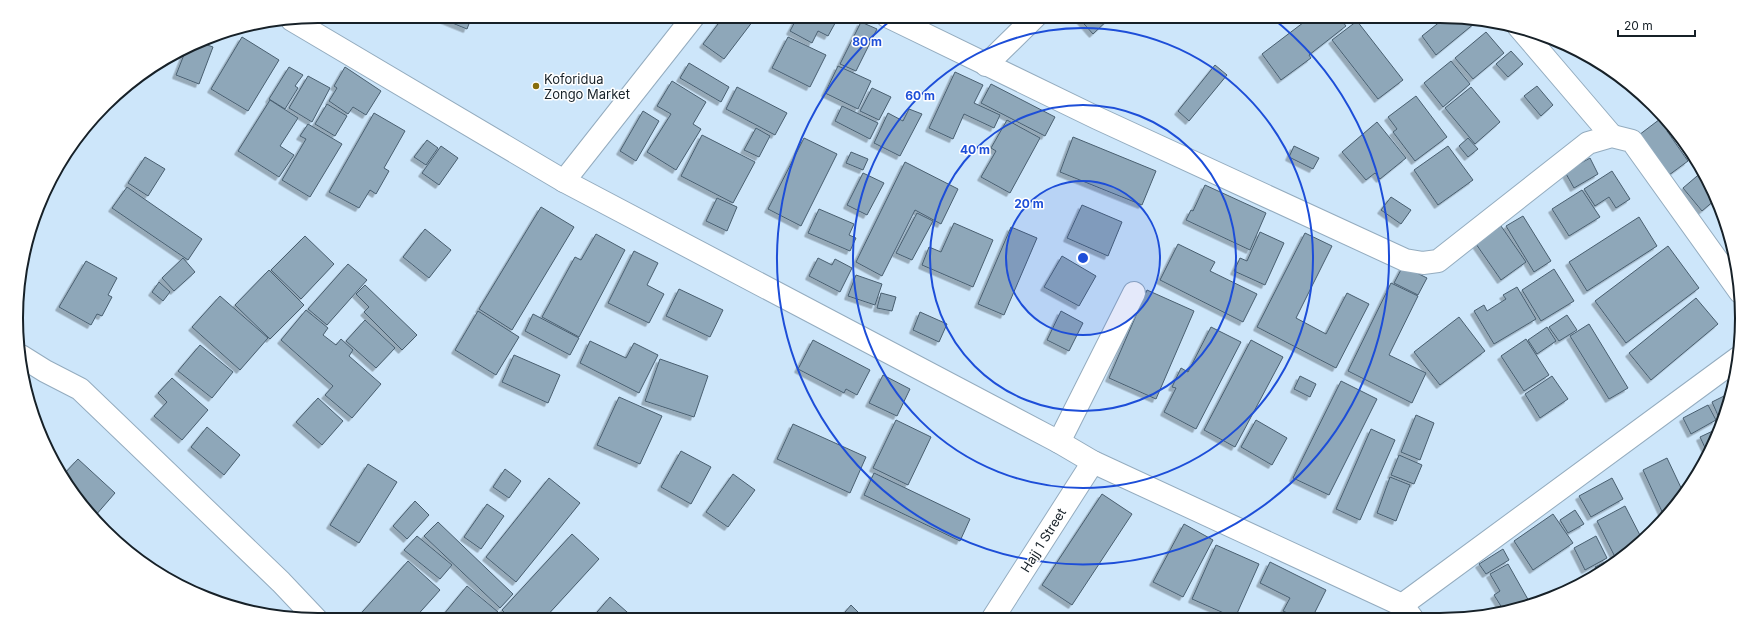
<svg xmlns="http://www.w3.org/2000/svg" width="1758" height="636" font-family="Inter,sans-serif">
<defs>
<filter id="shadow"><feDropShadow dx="-3.5" dy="3.5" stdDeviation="0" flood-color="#0004"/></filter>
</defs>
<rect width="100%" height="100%" fill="#cde6fa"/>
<g fill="#8ea7b9" stroke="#495f70" filter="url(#shadow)">
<polygon points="435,16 472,16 467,29"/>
<polygon points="724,16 756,17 724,59 703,44"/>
<polygon points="798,16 839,16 828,36 818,31 812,43 790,31"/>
<polygon points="1077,16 1112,16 1093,34"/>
<polygon points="1312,16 1348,16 1342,21 1346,26 1309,55 1311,58 1281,80 1262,54"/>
<polygon points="1446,17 1472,20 1475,23 1436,55 1422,36"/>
<polygon points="1357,21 1403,80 1378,99 1332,40"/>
<polygon points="861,22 877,29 856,71 840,64"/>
<polygon points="1486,32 1504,53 1473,79 1455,58"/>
<polygon points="242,37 279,60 248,111 211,89"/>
<polygon points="788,37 826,55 810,87 772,68"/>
<polygon points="199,42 213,47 199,84 176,75 187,47"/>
<polygon points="1511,51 1523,64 1508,77 1496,64"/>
<polygon points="1451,61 1470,84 1443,107 1424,83"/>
<polygon points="689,63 729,87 721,102 680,78"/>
<polygon points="1215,65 1227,75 1189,121 1178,111"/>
<polygon points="838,66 871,81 858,109 825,93"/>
<polygon points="289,67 303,75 295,86 298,88 285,109 269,99"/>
<polygon points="345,67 381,91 366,115 353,107 348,114 329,101 337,88 334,86"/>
<polygon points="955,72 983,85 974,103 1000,115 994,128 964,114 953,139 929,128"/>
<polygon points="308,76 330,88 312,122 289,108"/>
<polygon points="672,81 706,102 693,124 701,129 676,170 647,152 671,114 657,106"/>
<polygon points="991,84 1055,117 1045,136 981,103"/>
<polygon points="1537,86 1553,105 1541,116 1524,96"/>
<polygon points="737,87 787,113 775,135 726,109"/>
<polygon points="1471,87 1500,122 1475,144 1445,108"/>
<polygon points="872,88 891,97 879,120 860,111"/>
<polygon points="1416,96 1447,137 1415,161 1393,132 1397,129 1388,117"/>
<polygon points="270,100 298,118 280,146 294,155 279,177 238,151"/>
<polygon points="327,104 347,116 335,136 315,124"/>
<polygon points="842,106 878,123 870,139 835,121"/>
<polygon points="909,109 922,114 900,156 874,143 888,113 903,121"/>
<polygon points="643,111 659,121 636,161 620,151"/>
<polygon points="374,113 405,131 384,168 389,171 376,194 370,190 359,208 329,192"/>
<polygon points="1664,116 1673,127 1667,131 1688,161 1669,175 1639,135"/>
<polygon points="1007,120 1040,138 1010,193 981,177 996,151 991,148"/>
<polygon points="1377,122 1406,158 1380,179 1375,173 1366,180 1342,152"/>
<polygon points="308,124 342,144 310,197 282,180 306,139 300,136"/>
<polygon points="756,128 770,136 759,157 744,150"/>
<polygon points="702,135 755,162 733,203 681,176"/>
<polygon points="1073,137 1156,171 1142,205 1060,172"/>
<polygon points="804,138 837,154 801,226 768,209"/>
<polygon points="1468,138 1478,149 1468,157 1459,146"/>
<polygon points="427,140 438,148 426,165 414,157"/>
<polygon points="441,146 458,158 439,185 422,173"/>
<polygon points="1294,146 1319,158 1313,169 1289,157"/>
<polygon points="1448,146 1473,180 1438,205 1414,170"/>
<polygon points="851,152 868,159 863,170 846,163"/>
<polygon points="145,157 165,169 148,196 128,183"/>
<polygon points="1590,158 1598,174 1574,188 1565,172"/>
<polygon points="905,162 958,189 941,224 915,210 882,276 856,262"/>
<polygon points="56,167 59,169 43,198"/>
<polygon points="1612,171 1630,199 1616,208 1609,197 1595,206 1584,189"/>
<polygon points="1703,171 1716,199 1702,211 1683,188"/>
<polygon points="863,173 884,183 867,215 847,205"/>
<polygon points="1205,185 1266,213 1250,250 1186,220 1191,210 1193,211"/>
<polygon points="127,187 202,239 188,260 112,208"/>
<polygon points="1582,190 1600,217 1569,236 1552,209"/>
<polygon points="1391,197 1411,210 1401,224 1381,210"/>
<polygon points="717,198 737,207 727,231 706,221"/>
<polygon points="1082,205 1122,222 1108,256 1067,238"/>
<polygon points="541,207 574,227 512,330 479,309"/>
<polygon points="819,209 854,224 849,235 856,238 850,251 808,233"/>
<polygon points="917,213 933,221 912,260 896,253"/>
<polygon points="1523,216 1551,261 1534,272 1506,226"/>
<polygon points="1639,217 1657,246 1587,291 1569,262"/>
<polygon points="954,223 993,240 973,287 922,265 929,247 941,252"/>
<polygon points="1501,226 1526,262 1501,280 1476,244"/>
<polygon points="1011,227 1037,238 1004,315 978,304"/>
<polygon points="425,229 451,250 429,278 403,257"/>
<polygon points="1260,232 1284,243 1265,285 1234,271 1240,258 1247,261"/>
<polygon points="1305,233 1332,246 1296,318 1326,334 1347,293 1369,304 1336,368 1257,327"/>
<polygon points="596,234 625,250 579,337 542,317 575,257 581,260"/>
<polygon points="305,236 334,264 301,299 271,270"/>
<polygon points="1178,244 1215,262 1210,271 1257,294 1243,322 1160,280"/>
<polygon points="1668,246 1699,288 1626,343 1595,301"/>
<polygon points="634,251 658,263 647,285 664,294 649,323 608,303"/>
<polygon points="1062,256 1096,276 1079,306 1044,287"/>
<polygon points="183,258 195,272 174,291 162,278"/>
<polygon points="818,258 832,265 835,259 852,268 840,292 809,276"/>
<polygon points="86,261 117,278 108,295 112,297 102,316 97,314 91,325 59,307"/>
<polygon points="348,264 367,280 327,325 308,309"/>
<polygon points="1403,266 1427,278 1418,295 1394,283"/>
<polygon points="1554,269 1574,301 1541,321 1522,290"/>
<polygon points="269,270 304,305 270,339 235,305"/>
<polygon points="856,275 882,284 875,305 848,296"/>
<polygon points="159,282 170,292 163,301 152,292"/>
<polygon points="1391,283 1418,296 1389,355 1426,373 1412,403 1348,371"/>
<polygon points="365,285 417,335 402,350 364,312 369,307 356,294"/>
<polygon points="1517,287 1536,319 1494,344 1474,311 1484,305 1487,311 1506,299 1503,295"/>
<polygon points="679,289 723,310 710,337 666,316"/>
<polygon points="1147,290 1194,311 1156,399 1109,378"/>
<polygon points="881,293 896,297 892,311 877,308"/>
<polygon points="220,296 268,338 240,370 192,327"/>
<polygon points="1696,298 1718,324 1651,380 1629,353"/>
<polygon points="306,310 328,328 323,335 336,345 341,339 353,350 349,356 381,384 352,418 325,395 333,386 281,340"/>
<polygon points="478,311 519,337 496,375 455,350"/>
<polygon points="1061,311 1083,323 1069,351 1047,340"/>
<polygon points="920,312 947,324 939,342 913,330"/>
<polygon points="533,314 579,338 570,355 525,331"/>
<polygon points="1567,315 1577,330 1559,341 1549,327"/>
<polygon points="1459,317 1485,351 1440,385 1414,352"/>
<polygon points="365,320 395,348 376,368 346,341"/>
<polygon points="1589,324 1628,388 1609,399 1570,336"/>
<polygon points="1211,327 1241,342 1196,429 1164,412 1176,388 1172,387 1181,368 1188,372"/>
<polygon points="1547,327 1556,341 1537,354 1528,340"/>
<polygon points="1526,339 1549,375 1524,391 1501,356"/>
<polygon points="813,340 870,370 857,395 846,389 844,393 798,369"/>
<polygon points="1251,340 1283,357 1235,447 1204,430"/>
<polygon points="590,341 626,358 634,343 658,355 639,393 580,363"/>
<polygon points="200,345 233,372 212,398 178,371"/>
<polygon points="514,355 560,375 548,403 502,382"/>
<polygon points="660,359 708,376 694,417 645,401"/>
<polygon points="883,375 910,389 897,416 869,403"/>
<polygon points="1300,376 1316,384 1310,397 1294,389"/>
<polygon points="1552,376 1568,399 1540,418 1525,394"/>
<polygon points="172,378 208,410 182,440 154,416 167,402 158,393"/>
<polygon points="1341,381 1377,399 1329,495 1293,478"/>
<polygon points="1732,392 1721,419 1720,420 1712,402"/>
<polygon points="619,397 662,416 640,464 597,445"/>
<polygon points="318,398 343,421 322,445 296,422"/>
<polygon points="1708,405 1716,420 1691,434 1683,418"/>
<polygon points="1416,415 1434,423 1420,460 1401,452"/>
<polygon points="896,420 931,437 908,485 873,468"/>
<polygon points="1256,420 1287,438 1272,465 1241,447"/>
<polygon points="793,424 866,457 850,493 777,459"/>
<polygon points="207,427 240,455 224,475 191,447"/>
<polygon points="1371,429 1395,440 1360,520 1336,509"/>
<polygon points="1717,429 1707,452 1700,437"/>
<polygon points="681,451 711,467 691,504 661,487"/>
<polygon points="1399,455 1422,465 1414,484 1391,475"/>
<polygon points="1667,458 1684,494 1664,516 1643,470"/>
<polygon points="78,459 115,493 95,516 67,486 62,476"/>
<polygon points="368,464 397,482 359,543 330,525"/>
<polygon points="505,469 521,481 509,498 493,487"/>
<polygon points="874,473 970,519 960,541 864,495"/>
<polygon points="733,474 755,490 728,527 706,512"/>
<polygon points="1390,477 1410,485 1396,521 1377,513"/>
<polygon points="549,478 580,503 516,582 486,557"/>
<polygon points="1612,478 1623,499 1591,517 1579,496"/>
<polygon points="1102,494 1132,514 1072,605 1042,585"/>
<polygon points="415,501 429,515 407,539 393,526"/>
<polygon points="487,504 504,516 481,549 464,537"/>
<polygon points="1625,506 1643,541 1639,545 1616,559 1597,521"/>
<polygon points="1575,510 1584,524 1568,533 1560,520"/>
<polygon points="1553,514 1573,543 1533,570 1514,541"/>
<polygon points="438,522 513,594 500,608 424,536"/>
<polygon points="1184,524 1213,540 1183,597 1153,582"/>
<polygon points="572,534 599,559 544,619 512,620 502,610"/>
<polygon points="417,536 452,565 440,579 404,550"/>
<polygon points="1596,536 1607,558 1585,570 1574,548"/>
<polygon points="1216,545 1259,564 1235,618 1192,599"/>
<polygon points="1503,549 1509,560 1486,574 1479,564"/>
<polygon points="408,561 440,590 413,620 355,620"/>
<polygon points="1607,561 1609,564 1597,571 1595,567"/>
<polygon points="1270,562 1326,590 1312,618 1298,618 1283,611 1290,598 1260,583"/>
<polygon points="1508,564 1530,603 1504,611 1494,595 1500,591 1490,574"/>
<polygon points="467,586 498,612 492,620 439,620"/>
<polygon points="1570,587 1556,597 1545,600"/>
<polygon points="610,597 635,619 591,619"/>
<polygon points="851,605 865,619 839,619"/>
</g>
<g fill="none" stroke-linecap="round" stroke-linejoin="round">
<g stroke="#94acbf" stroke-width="24">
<g id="minor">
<polyline points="887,16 1097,118 1405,260 1423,263 1438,261 1588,143 1612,136 1632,141 1740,292"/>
<polyline points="292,20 564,181 1059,442 1093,462 1402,605 1412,618"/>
<polyline points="1518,26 1612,136"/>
<polyline points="986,65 1036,16"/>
<polyline points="564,181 694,16"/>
<polyline points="21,356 45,371 80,389 281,582 317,620"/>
<polyline points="1059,442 1134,293"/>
<polyline points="1402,605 1738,358"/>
<polyline points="993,618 1093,462"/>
</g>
</g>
<use href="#minor" stroke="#fff" stroke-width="22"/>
</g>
<circle cx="1083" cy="258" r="77" fill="#1d4ed8" fill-opacity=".12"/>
<g fill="none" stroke="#1d4ed8" stroke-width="2">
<circle cx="1083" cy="258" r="77"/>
<circle cx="1083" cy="258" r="153"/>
<circle cx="1083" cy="258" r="230"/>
<path d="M1271 17A306 306 0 1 1 895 17"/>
</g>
<circle fill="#876d0b" stroke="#fff" stroke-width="1.5" cx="536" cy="86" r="4"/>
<g text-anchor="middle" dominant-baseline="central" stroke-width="3" stroke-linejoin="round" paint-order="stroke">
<g font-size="13" fill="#172128" stroke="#fff" text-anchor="start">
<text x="544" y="79">Koforidua<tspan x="544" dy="15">Zongo Market</tspan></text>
</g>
<g font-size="13" fill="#172128" stroke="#fff">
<text transform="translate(1043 540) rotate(-58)">Hajj 1 Street</text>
</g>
</g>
<path d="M0 0H1758V636H0ZM318 23H1440A295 295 0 0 1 1735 318V318A295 295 0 0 1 1440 613H318A295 295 0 0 1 23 318V318A295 295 0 0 1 318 23Z" fill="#fff" fill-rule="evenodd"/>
<path fill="none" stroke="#172128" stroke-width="2" d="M318 23H1440A295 295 0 0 1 1735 318V318A295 295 0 0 1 1440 613H318A295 295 0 0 1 23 318V318A295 295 0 0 1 318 23Z"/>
<circle cx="1083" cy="258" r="6" fill="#1d4ed8" stroke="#fff" stroke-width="2"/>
<g font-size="12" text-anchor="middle" font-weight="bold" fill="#1d4ed8" stroke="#fff" stroke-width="3" stroke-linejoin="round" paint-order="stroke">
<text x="867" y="46">80 m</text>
<text x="920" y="100">60 m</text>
<text x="975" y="154">40 m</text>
<text x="1029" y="208">20 m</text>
</g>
<path d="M1618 30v6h77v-6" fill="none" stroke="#172128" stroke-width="2"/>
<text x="1624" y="30" font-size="12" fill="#172128" stroke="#ffffff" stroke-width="3" paint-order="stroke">20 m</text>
</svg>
